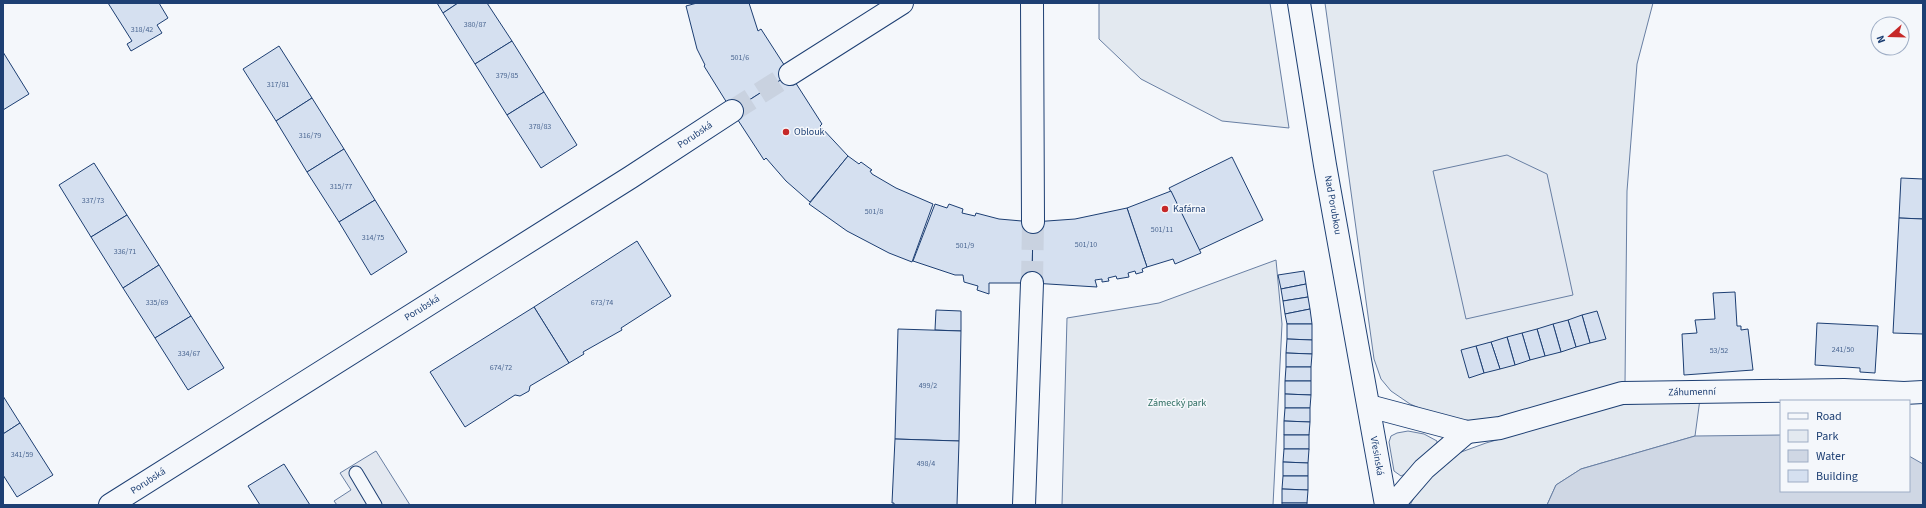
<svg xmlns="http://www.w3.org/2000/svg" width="1926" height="508" font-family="'Source Sans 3',sans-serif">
<rect width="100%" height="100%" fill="#f4f7fb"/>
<g fill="#e3e9f0" stroke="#687fa3">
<polygon points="1099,3 1270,3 1289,128 1222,121 1141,79 1099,39"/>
<polygon points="1325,3 1653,3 1637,64 1627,191 1625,384 1519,414 1459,423 1436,415 1410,404 1391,391 1381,379 1374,359"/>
<polygon points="1276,260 1282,324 1273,505 1062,505 1067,318 1159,303"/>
<polygon points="1700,399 1695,436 1581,469 1556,485 1547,505 1410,505 1421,485 1453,455 1486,443 1618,405"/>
<polygon points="1408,431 1424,434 1437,441 1437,443 1405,474 1401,476 1394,471 1389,442 1391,436 1397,433"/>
</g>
<g fill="#e3e8f0" stroke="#687fa3">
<polygon points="1507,155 1547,174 1573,295 1466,319 1433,171"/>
<polygon points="376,451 410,505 337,505 334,501 351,490 340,473"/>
</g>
<polygon fill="#cfd7e4" stroke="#687fa3" points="1781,435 1781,491 1909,491 1909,456 1923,464 1923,505 1547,505 1556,485 1581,469 1695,436"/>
<g fill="#d5e0f0" stroke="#1d3f73">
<polygon points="108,3 159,3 168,18 157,25 162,33 131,51 127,44 132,41"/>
<polygon points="437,3 458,3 443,13"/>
<polygon points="458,3 487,3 512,41 475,64 443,13"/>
<polygon points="697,3 749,3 758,31 761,29 790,74 732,111 704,66 705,65 697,49 686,6"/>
<polygon points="512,41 544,92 507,115 475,64"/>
<polygon points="279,46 312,98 276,121 243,69"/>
<polygon points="3,52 29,94 3,110"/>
<polygon points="790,74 822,124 820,126 848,156 810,202 786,181 766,158 764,160 732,111"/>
<polygon points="544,92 577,145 541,168 507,115"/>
<polygon points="312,98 344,149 307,172 276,121"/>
<polygon points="344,149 375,200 339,222 307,172"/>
<polygon points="848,156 859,164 861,162 872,170 870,171 872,174 896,188 933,204 912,262 889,253 847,231 809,204"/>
<polygon points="1232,157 1263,220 1199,250 1169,188"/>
<polygon points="94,163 127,215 91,237 59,185"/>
<polygon points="1901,178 1923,179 1923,219 1899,218"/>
<polygon points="1171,191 1201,253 1175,264 1173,259 1147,267 1127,208"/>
<polygon points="375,200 407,252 371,275 339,222"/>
<polygon points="935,204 947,208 949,204 963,209 962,213 975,216 976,213 999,219 1033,222 1032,283 989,283 989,294 977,290 978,286 964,282 963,275 955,275 913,261"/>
<polygon points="1127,208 1147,267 1142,269 1143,272 1136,274 1135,271 1128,273 1129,277 1117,279 1116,276 1108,278 1109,281 1102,282 1102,279 1095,280 1097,287 1032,283 1033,222 1075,219"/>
<polygon points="127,215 159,265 123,288 91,237"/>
<polygon points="1899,218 1923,219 1923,334 1893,333"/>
<polygon points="637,241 671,296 621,328 622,330 583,352 584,354 569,363 534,307"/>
<polygon points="159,265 191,316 155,338 123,288"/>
<polygon points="1304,271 1306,284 1281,289 1278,275"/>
<polygon points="1306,284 1308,297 1283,301 1281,289"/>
<polygon points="1735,292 1737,326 1741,326 1741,330 1748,329 1753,370 1684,375 1682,334 1697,333 1695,320 1715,319 1713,293"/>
<polygon points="1308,297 1310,309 1285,314 1283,301"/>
<polygon points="534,307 569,363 530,386 529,391 520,396 515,395 465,427 430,372"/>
<polygon points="1310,309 1312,324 1287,324 1285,314"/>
<polygon points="936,310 961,311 961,331 935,330"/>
<polygon points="1597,311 1606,339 1590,343 1582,315"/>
<polygon points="1582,315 1590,343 1576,347 1568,320"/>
<polygon points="191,316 224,368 188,390 155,338"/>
<polygon points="1568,320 1576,347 1561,352 1553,324"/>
<polygon points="1817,323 1878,326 1875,373 1860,372 1860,368 1815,365"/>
<polygon points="1287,324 1312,324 1312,340 1287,339"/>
<polygon points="1553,324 1561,352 1545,356 1537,329"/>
<polygon points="898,329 961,331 959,441 895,439"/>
<polygon points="1537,329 1545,356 1530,360 1522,333"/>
<polygon points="1522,333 1530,360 1515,365 1507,337"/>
<polygon points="1507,337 1515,365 1500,369 1491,342"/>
<polygon points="1287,339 1312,340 1312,354 1286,353"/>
<polygon points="1491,342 1500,369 1484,373 1476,346"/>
<polygon points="1476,346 1484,373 1469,378 1461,350"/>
<polygon points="1286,353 1312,354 1311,367 1286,367"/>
<polygon points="1286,367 1311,367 1311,381 1285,381"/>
<polygon points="1285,381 1311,381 1311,395 1285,394"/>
<polygon points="1285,394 1311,395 1310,408 1285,408"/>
<polygon points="3,396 20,423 3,434"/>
<polygon points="1285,408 1310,408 1310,422 1284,421"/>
<polygon points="1284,421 1310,422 1309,435 1284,435"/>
<polygon points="20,423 53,475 17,497 3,475 3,434"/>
<rect x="1284" y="435" width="25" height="14"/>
<polygon points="895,439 959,441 957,505 894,505 894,503 892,503"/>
<polygon points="1284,449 1309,449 1308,463 1283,462"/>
<polygon points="1283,462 1308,463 1308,476 1283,476"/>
<polygon points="284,464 310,505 260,505 248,486"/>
<polygon points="1283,476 1308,476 1308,490 1282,489"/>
<polygon points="1282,489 1308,490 1307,503 1282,503"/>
<rect x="1282" y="503" width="25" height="2"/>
</g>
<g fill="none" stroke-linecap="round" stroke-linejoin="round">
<g stroke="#c9d2e0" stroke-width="22" stroke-dasharray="22 11" stroke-linecap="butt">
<polyline points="732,111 790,74"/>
<polyline points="1032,283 1033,222"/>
</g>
<g stroke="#1d3f73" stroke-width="15">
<polyline id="lane" points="356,473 375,505"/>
</g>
<g stroke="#1d3f73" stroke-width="24">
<g id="street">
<polyline points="1032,3 1033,222"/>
<polyline points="1299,3 1325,165 1386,505"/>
<polyline points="790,74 902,3"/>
<polyline points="1369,406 1467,432 1500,428 1622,393 1844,390 1904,393 1923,392"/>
<polyline points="110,505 631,177 732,111"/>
<polyline points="1024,505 1032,283"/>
<polyline points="1393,505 1424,469 1467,432"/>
</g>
</g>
<use href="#lane" stroke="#f4f7fb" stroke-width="13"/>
<use href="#street" stroke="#f4f7fb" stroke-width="22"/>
</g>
<g fill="#c62828" stroke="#f4f7fb" stroke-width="1.5">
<circle cx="786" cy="132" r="4"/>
<circle cx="1165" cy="209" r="4"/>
</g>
<g text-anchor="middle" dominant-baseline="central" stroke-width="3" stroke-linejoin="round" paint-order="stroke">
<g font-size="8" fill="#4b6792">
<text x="475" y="24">380/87</text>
<text x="142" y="29">318/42</text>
<text x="740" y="57">501/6</text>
<text x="507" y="75">379/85</text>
<text x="278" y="84">317/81</text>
<text x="540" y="126">378/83</text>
<text x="310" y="135">316/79</text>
<text x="341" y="186">315/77</text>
<text x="93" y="200">337/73</text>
<text x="874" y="211">501/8</text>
<text x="1162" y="229">501/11</text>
<text x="373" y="237">314/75</text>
<text x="1086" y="244">501/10</text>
<text x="965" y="245">501/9</text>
<text x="125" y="251">336/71</text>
<text x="157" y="302">335/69</text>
<text x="602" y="302">673/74</text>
<text x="1843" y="349">241/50</text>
<text x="1719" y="350">53/52</text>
<text x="189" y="353">334/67</text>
<text x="501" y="367">674/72</text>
<text x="928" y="385">499/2</text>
<text x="22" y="454">341/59</text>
<text x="926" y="463">498/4</text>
</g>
<g font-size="10" fill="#1d3f73" stroke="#f4f7fb" text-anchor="start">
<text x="794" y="132">Oblouk</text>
<text x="1173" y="209">Kafárna</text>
</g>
<g font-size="10" fill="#1d3f73" stroke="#f4f7fb">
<text transform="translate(695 135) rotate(-34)">Porubská</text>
<text transform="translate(1333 205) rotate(80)">Nad Porubkou</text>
<text transform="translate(422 308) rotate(-32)">Porubská</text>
<text transform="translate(1692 392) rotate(-1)">Záhumenní</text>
<text transform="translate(1377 456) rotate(80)">Vřesinská</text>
<text transform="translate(148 481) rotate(-33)">Porubská</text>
</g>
<g font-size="10" fill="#2c6c60" stroke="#f4f7fb">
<text x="1177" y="403">Zámecký park</text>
</g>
</g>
<rect width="1926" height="508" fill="none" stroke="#1d3f73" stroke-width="8"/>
<rect x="1780" y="400" width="130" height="92" fill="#f4f7fb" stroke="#9eadc5"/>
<rect x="1788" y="413" width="20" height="6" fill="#f4f7fb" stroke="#9eadc5"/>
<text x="1816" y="420" font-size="12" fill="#1d3f73">Road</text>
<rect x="1788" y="430" width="20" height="12" fill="#e3e9f0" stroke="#9eadc5"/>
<text x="1816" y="440" font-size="12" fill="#1d3f73">Park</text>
<rect x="1788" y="450" width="20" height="12" fill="#cfd7e4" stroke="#9eadc5"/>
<text x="1816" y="460" font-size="12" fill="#1d3f73">Water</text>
<rect x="1788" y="470" width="20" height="12" fill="#d5e0f0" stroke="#9eadc5"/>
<text x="1816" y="480" font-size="12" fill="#1d3f73">Building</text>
<g transform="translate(1890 36) rotate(250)"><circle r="19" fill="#f4f7fb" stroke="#9eadc5"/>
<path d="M0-3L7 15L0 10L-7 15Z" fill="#c62828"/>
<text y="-6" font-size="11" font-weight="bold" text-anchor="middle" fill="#1d3f73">N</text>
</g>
</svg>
